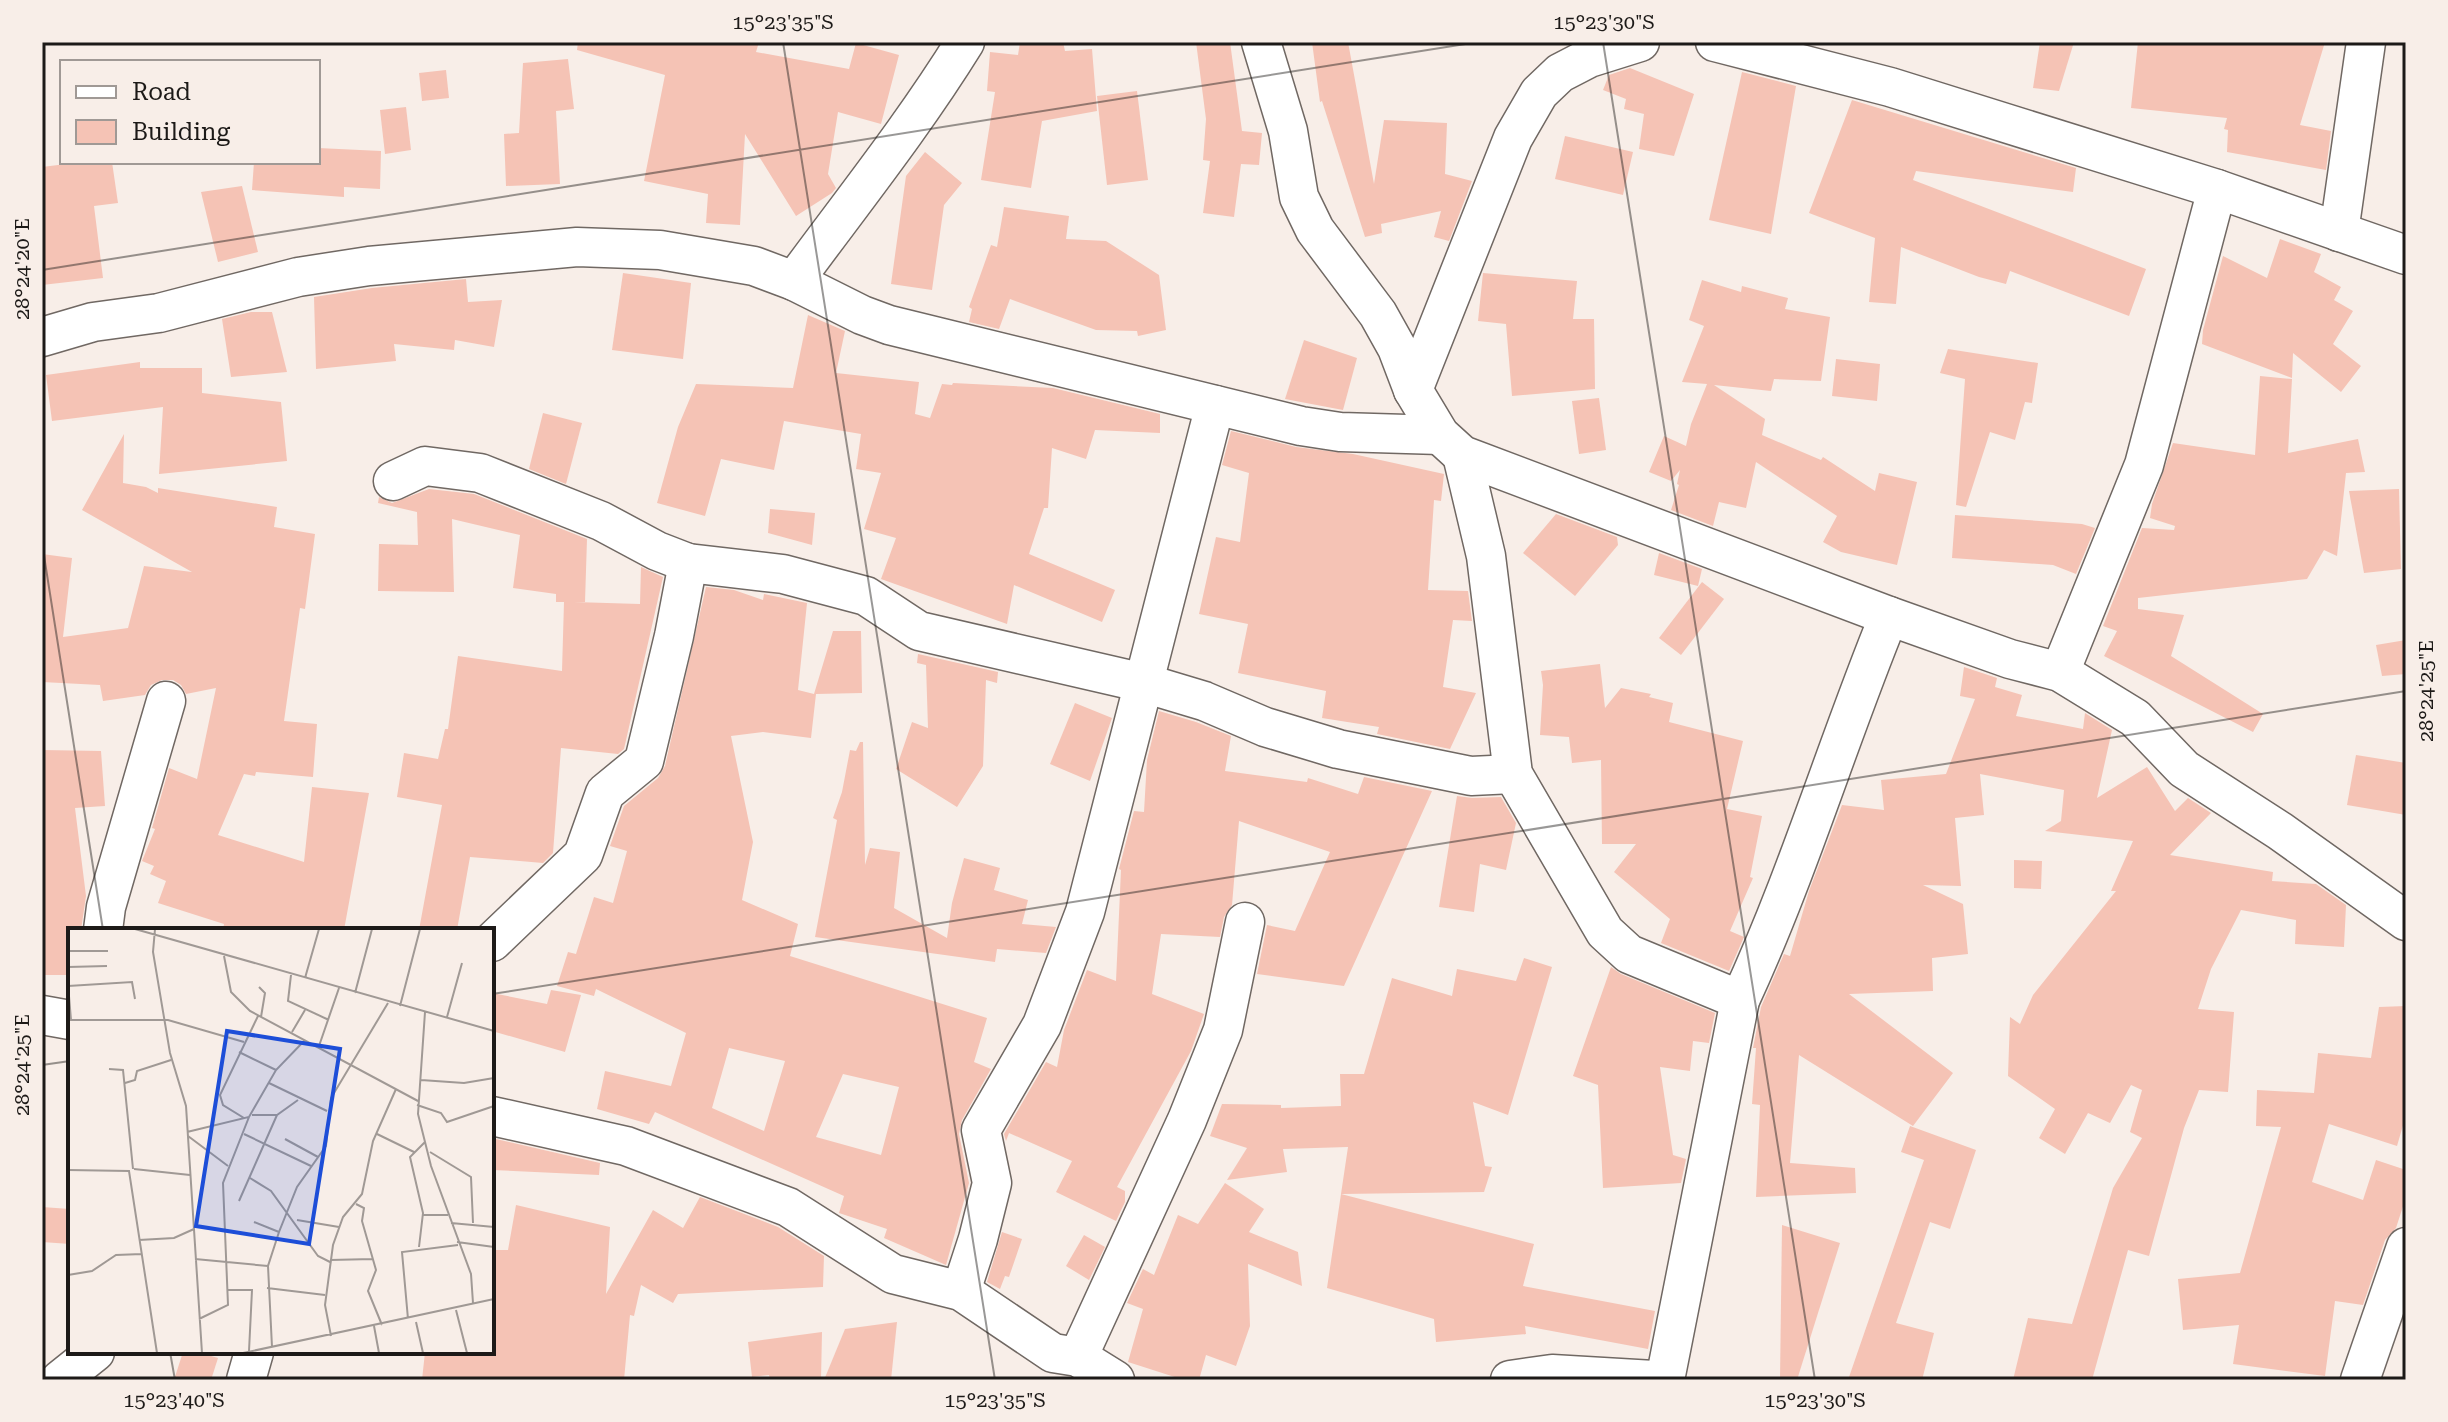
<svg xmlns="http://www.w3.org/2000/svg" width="2448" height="1422" font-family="'Roboto Serif',serif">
<rect width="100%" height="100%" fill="#f8eee8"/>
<g fill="#f5c3b5" fill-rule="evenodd">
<polygon points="578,42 759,42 756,52 849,69 856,43 899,55 881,124 838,112 828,174 836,188 832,193 796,216 745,134 740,225 706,223 708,194 644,181 665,75 577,50"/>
<polygon points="1020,42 1063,42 1065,51 1092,49 1097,111 1042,121 1031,188 981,180 995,92 987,91 990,52 1018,55"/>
<polygon points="1196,42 1230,42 1242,131 1262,133 1259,165 1241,164 1234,217 1203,213 1210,161 1203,160 1206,119"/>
<polygon points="1312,42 1348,42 1374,184 1384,120 1447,123 1445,174 1472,181 1449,241 1434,237 1441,211 1381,224 1382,233 1365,237 1322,101 1320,102"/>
<polygon points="2040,42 2074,42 2059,91 2033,88"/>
<polygon points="2138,42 2325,42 2300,125 2331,131 2326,170 2227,152 2228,130 2224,129 2227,118 2131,108"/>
<polygon points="568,59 574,109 556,111 560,184 506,186 504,134 519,133 523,63"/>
<polygon points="1630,68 1694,94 1674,156 1639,149 1644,114 1624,109 1626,99 1603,90 1609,75"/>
<polygon points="446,70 449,98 422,101 419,73"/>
<polygon points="1742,72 1796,86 1771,234 1709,220"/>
<polygon points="1137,91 1148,180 1107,185 1097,96"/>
<polygon points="1852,100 2076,168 2073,192 1916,171 1913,180 2146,269 2129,316 2010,271 2006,284 1979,277 1901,247 1896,304 1869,302 1875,238 1809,213"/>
<polygon points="406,107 411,150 385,154 380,110"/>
<polygon points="1565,136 1633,152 1623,195 1555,179"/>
<polygon points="318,148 381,151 380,189 344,187 344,197 252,190 254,162 318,162"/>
<polygon points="925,152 962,183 944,205 932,290 891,284 906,176"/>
<polygon points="82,162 112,162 118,203 94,206 103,278 42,285 42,167"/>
<polygon points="242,186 258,252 218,262 201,192"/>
<polygon points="1004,207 1069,216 1066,239 1106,241 1159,275 1166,330 1138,336 1137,331 1096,330 1010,299 999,329 969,322 972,309 969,307 991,245 997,247"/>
<polygon points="2280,239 2321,254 2314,272 2341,287 2334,300 2353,311 2333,344 2361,366 2341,392 2293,353 2292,378 2202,344 2203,330 2223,256 2267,278"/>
<polygon points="623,273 691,283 683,359 612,350"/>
<polygon points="1483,273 1577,281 1573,319 1594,319 1595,389 1512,396 1506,324 1478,321"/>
<polygon points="466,279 468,302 502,300 494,347 455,340 454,350 394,344 396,361 316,369 314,297 372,288"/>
<polygon points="1702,280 1741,292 1742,286 1788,298 1785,309 1830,317 1821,381 1774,379 1771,391 1714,385 1765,419 1762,435 1821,460 1823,457 1875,491 1879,473 1917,482 1897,565 1841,552 1823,542 1837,516 1756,462 1746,508 1719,502 1713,526 1671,510 1679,485 1677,484 1680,470 1671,481 1649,472 1664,436 1686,446 1691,424 1707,384 1682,382 1704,326 1689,320"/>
<polygon points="251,312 272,312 287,372 231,377 222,319"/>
<polygon points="808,315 845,331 836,373 919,382 915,414 930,418 942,384 952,385 953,383 1053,388 1160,414 1160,433 1095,430 1086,459 1052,448 1048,508 1044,508 1029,554 1115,590 1102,622 1014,585 1007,624 881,579 896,538 864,529 881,473 856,469 861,434 784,421 774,470 721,459 705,516 657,503 678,427 696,384 793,388"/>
<polygon points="1304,340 1357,358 1343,410 1285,399"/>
<polygon points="1948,349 2038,363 2032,403 2025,402 2015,440 1990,432 1966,507 1956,505 1965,379 1940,373"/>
<polygon points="1836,359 1880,364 1877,401 1832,396"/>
<polygon points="140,362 140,368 202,368 202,393 281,402 287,461 159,474 163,407 52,421 46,375"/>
<polygon points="2260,376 2292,379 2288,453 2358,439 2365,472 2346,473 2337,556 2324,550 2307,579 2138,598 2138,609 2184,615 2171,656 2263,714 2253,732 2104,656 2117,631 2103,626 2142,528 2174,530 2175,526 2150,518 2152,504 2173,443 2255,455"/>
<polygon points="1599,398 1606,450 1579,454 1572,401"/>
<polygon points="543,413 582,423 566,484 529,469"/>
<polygon points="1231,431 1296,447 1353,454 1444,474 1441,501 1434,500 1428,590 1468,591 1472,621 1453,620 1443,687 1476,693 1450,749 1377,734 1379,727 1322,718 1326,691 1238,673 1248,624 1199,614 1216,537 1240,542 1249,473 1222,465"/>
<polygon points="124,434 123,483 146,487 158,493 158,488 277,507 274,527 315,534 305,609 300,608 284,721 317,724 313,777 256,772 255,776 244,774 218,835 304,862 312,787 369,793 344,930 223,930 224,924 158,903 166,881 150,874 154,866 142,861 155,829 152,828 169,768 197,779 216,688 186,694 181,685 173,680 162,680 151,685 145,695 103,701 100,685 42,682 42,554 72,558 63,637 128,628 144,566 192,572 82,510"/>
<polygon points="429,489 474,494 587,539 585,602 574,602 640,604 641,567 663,577 624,749 618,754 561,748 553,853 543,863 470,857 457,930 419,930 442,805 397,797 404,753 438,759 445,729 448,729 458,656 562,671 564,602 556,602 556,594 513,588 520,535 452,519 454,592 378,591 379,544 418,545 417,512 378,503 379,497 392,503"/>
<polygon points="2399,489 2401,569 2364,573 2349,491"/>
<polygon points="770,509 815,513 812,545 768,533"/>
<polygon points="1556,514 1617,537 1618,545 1575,596 1523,553"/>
<polygon points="1955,515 2082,524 2095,528 2076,574 2053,565 1952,558"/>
<polygon points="1659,553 1702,569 1698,586 1654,575"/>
<polygon points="1702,582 1724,599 1681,655 1659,638"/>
<path d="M706 587 734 590 763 600 764 594 807 603 798 690 814 694 833 631H861L862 693 816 694 811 738 763 732 731 736 753 842 742 900 798 924 790 956 987 1018 974 1062 991 1069 962 1120 959 1134 969 1183 946 1265 884 1238 887 1229 839 1213 844 1196 655 1112 649 1124 597 1109 605 1071 671 1086 686 1033 596 989 594 996 557 986 568 952 576 954 594 897 613 903 627 851 610 846 624 806 658 778 665 766ZM729 1048 785 1061 764 1131 712 1108ZM843 1074 899 1087 881 1155 816 1137Z"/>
<polygon points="2406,640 2406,674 2382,676 2376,645"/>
<polygon points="918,654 998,672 997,683 986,680 983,766 957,807 896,769 912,722 928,728 926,665 917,663"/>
<polygon points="1600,664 1605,708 1621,688 1651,694 1649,697 1673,703 1669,722 1743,741 1727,809 1762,816 1750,877 1753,878 1730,931 1744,937 1729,971 1661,943 1670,919 1614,872 1636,844 1602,844 1601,760 1572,763 1569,737 1540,735 1543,685 1541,671"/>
<polygon points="1964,667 1997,678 1995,687 2022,695 2016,716 2083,729 2085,713 2112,730 2097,798 2147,767 2175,811 2188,798 2211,813 2170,855 2273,872 2272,881 2316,884 2346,905 2344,947 2295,944 2296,920 2241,910 2211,969 2198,1009 2234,1012 2228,1092 2199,1090 2184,1128 2149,1256 2128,1250 2092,1380 2013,1380 2028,1318 2072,1324 2113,1188 2142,1138 2130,1132 2142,1090 2131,1085 2110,1123 2088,1113 2065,1154 2039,1138 2055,1109 2008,1076 2010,1017 2020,1024 2033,995 2116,891 2111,891 2133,841 2045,831 2061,821 2064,790 1980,774 1984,815 1955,818 1961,886 1923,885 1963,904 1968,954 1932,958 1933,991 1849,994 1953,1073 1913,1126 1799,1055 1790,1163 1855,1168 1856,1193 1756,1197 1760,1105 1752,1104 1756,1048 1753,1048 1761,1007 1784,954 1790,956 1809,891 1842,805 1884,810 1881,780 1946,774 1975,699 1960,696"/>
<polygon points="1075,703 1112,718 1090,781 1050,764"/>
<polygon points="1159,711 1196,722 1231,736 1225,771 1307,782 1308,778 1358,794 1364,777 1432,791 1344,986 1257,974 1267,925 1295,931 1330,852 1239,821 1232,905 1224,917 1220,937 1161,934 1152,994 1204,1014 1191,1051 1117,1187 1125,1191 1125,1202 1116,1221 1056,1192 1072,1161 1009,1133 1006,1141 1004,1134 1046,1062 1057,1067 1064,1030 1087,970 1116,981 1121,870 1119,869 1134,811 1144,812 1147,760"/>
<polygon points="860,742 863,742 865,865 870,848 900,852 894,908 947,938 952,903 964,858 1000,868 994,890 1028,900 1022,924 1056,927 1046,953 997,949 995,962 815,937 837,820 833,818 842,792 850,750 856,751"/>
<polygon points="42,750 101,751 105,806 75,808 86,896 81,930 70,930 70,975 42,975"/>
<polygon points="2356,755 2406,763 2406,815 2347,805"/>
<polygon points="1457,796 1472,798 1501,797 1516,823 1506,870 1480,864 1474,912 1439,907"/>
<polygon points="2014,860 2042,861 2041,889 2014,888"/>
<polygon points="1524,958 1552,967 1508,1115 1473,1102 1485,1166 1492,1167 1484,1192 1341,1194 1348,1147 1283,1149 1287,1172 1227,1180 1247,1148 1210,1136 1222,1104 1281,1105 1281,1108 1341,1106 1340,1074 1364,1074 1392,978 1452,996 1457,969 1516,981"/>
<polygon points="1611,967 1621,974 1715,1013 1709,1043 1693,1041 1690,1071 1660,1067 1673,1155 1686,1159 1681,1183 1603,1188 1598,1085 1573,1076"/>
<polygon points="551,990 581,995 565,1052 492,1031 492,993 547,1004"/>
<polygon points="2406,1006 2406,1115 2397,1146 2329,1124 2312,1182 2363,1200 2376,1160 2406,1170 2406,1197 2396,1228 2385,1240 2363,1305 2335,1301 2325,1376 2233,1364 2239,1325 2183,1330 2178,1279 2240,1273 2281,1127 2256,1126 2257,1090 2314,1093 2318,1053 2371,1058 2379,1007"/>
<polygon points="1910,1126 1976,1150 1950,1229 1930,1222 1896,1323 1934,1333 1922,1380 1848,1380 1924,1160 1901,1152"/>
<polygon points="496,1139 600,1163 599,1175 492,1170"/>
<polygon points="1225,1183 1264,1209 1249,1232 1298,1252 1302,1286 1248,1264 1250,1326 1236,1366 1206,1355 1199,1380 1184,1380 1128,1362 1143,1309 1127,1303 1143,1269 1154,1275 1178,1215 1198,1224"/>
<polygon points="1341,1194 1534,1244 1523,1286 1655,1311 1648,1349 1525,1326 1526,1334 1436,1342 1434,1319 1327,1288"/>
<polygon points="700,1197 778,1227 824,1256 823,1287 678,1294 673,1303 641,1285 634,1316 630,1315 624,1380 422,1380 425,1352 492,1352 492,1250 508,1250 516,1205 610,1227 606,1294 653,1210 683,1228"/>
<polygon points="42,1207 70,1209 70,1244 42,1242"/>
<polygon points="1782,1225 1840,1243 1797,1380 1780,1380"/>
<polygon points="1002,1232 1022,1239 1009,1277 1005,1276 1000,1289 987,1282"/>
<polygon points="1084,1235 1105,1247 1089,1280 1066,1266"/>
<polygon points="897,1322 891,1380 824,1380 845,1329"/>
<polygon points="822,1332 821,1380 770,1380 769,1375 752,1377 748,1342"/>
<polygon points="183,1352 198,1352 218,1358 211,1380 174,1380"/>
</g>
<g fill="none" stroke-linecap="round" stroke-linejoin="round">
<g stroke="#706863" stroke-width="41">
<g id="street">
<polyline points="1261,42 1288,131 1299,197 1315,230 1378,314 1397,348 1413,390 1440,435 1462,455 1889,616 2010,659 2060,672 2135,718 2184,769 2280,831 2406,921"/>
<polyline points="1715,42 1890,87 2217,189 2406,255"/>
<polyline points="2339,232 2366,42"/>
<path d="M794 281C852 202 913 126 965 42"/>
<polyline points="42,337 93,322 159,313 298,277 369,266 577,247 660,250 754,266 794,281 862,315 889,325 1301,426 1340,432 1440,435"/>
<polyline points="1413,390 1513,138 1539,93 1560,73 1589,58 1640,42"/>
<polyline points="1462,455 1486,556 1513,774 1605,932 1629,954 1740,1000"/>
<polyline points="393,481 425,466 480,473 601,521 657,551 688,563 783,574 866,596 919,631 1144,683 1204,701 1265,727 1338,749 1471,776 1513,774"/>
<polyline points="2060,672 2144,465 2217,189"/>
<polyline points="103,930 106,907 166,701"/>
<polyline points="492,942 583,855 605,793 644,761 674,636 688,563"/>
<polyline points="42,1015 70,1020"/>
<polyline points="492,1116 626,1146 788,1207 893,1274 961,1291 1053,1353 1078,1357 1115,1380"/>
<polyline points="961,1291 978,1239 992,1183 981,1130 1042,1025 1085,912 1215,405"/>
<polyline points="1078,1357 1187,1120 1223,1030 1245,922"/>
<polyline points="60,1380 95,1352"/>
<polyline points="246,1380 254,1352"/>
<polyline points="1510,1380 1552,1374 1654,1380"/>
<path d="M1665 1380 1740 1000C1798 875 1837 743 1889 616"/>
<polyline points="2360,1380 2406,1247"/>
</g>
</g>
<use href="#street" stroke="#fff" stroke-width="38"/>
</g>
<path fill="none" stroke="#1d1a18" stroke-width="2" stroke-opacity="0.45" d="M783 42 995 1380M1603 42 1815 1380M42 270 1478 42M42 543 103 930M492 994 2406 691M42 1065 70 1061M170 1352 175 1380"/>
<g transform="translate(68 928)">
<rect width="426" height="426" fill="#f8eee8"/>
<path fill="none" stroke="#a09995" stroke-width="2" d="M67 1 426 103M87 1 85 24 102 125 118 178 134 425M0 23H40M156 28 163 64 182 83 350 173M0 39 39 38M223 47 220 73 261 92M237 50 251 1M0 56 3 92H100L176 114M0 58 64 54 67 71M191 59 197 65 193 89M287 65 304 1M332 78 352 1M357 84 350 186 363 238 403 346 405 375M379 89 394 35M224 104 237 82M251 118 271 60M171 124 208 142M41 141 55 142 65 241M353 152 396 155 426 150M57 155 67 152 69 143 103 132M201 155 259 183M349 177 373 185 379 194 426 178M184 187H209L230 172M176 190 155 177 152 167 190 88M119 204 181 189 208 142 237 112M176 206 243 238M309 206 346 224M120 208 160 238M217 211 250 229M362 224 403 249 405 295M66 241 122 247M0 242 61 243 89 425M182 250 203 263 250 328 262 334M171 273 209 187M288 276 296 280 294 293 308 342 300 363 314 397M355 287H380M229 292 271 299M186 294 211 304M383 295 426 299M71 312 106 310 126 301M389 314 426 319M351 319 355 285 342 229 357 214M127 331 200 338M262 332 305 331M0 347 24 343 48 327 74 326M199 360 257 367M159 362H184L181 423M388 382 399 425M131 391 160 377 155 255 181 189M340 391 334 324 390 317M348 394 355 425M306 398 311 425M263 408 257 377 265 317 275 289 294 266 305 213 328 161M204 419 200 338 211 304 229 259 258 218 263 170 320 75M175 425 426 371"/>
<path fill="#1d4ed8" fill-opacity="0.15" stroke="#1d4ed8" stroke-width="4" d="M159 103 272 121 241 316 128 298Z"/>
<rect width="426" height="426" fill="none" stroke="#1d1a18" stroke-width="4"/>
</g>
<rect width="2448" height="1422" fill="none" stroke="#f8eee8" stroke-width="88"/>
<rect x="60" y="60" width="260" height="104" fill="#f8eee8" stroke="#a09995" stroke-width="2"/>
<rect x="76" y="86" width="40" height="12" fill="#ffffff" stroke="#a09995" stroke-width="2"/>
<text x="132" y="100" font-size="24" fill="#1d1a18">Road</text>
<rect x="76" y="120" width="40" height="24" fill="#f5c3b5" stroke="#a09995" stroke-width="2"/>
<text x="132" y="140" font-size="24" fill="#1d1a18">Building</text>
<rect x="44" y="44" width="2360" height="1334" fill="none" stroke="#1d1a18" stroke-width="3"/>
<g font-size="20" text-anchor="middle" fill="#1d1a18">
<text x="783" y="29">15°23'35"S</text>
<text x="1604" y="29">15°23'30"S</text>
<text transform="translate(22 269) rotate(-90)" y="7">28°24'20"E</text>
<text transform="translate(2426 691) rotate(-90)" y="7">28°24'25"E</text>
<text transform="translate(22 1065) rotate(-90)" y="7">28°24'25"E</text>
<text x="174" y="1407">15°23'40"S</text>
<text x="995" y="1407">15°23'35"S</text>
<text x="1815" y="1407">15°23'30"S</text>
</g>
</svg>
